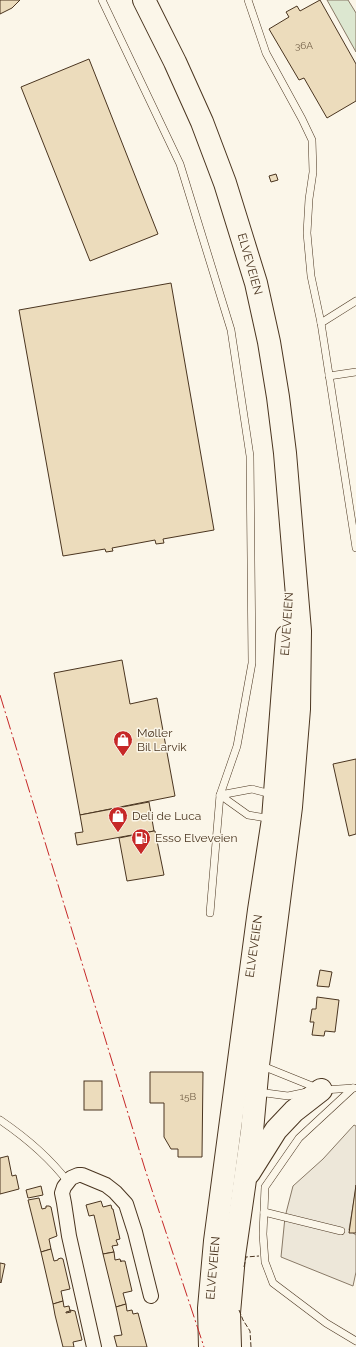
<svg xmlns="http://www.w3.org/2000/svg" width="356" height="1347" font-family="Raleway,sans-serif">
<rect width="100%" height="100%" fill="#fbf6e9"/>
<polygon fill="#dce7d0" stroke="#887966" points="327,0 348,0 356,13 356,52"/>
<polygon fill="#ede7d9" stroke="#887966" points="354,1125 356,1126 356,1188 349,1230 356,1235 356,1272 353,1286 281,1257 285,1217 293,1186 323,1159"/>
<g fill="#ecdcbc" stroke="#4a3520">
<polygon points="0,0 20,0 12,8 0,14"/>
<polygon points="320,0 356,64 356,101 327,118 304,78 299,80 269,29 289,17 286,12 297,6 300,11"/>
<polygon points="89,59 158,234 90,261 21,87"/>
<polygon points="276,174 278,180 271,182 269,176"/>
<polygon points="171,283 214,530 163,539 164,543 156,544 155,540 112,548 113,551 106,552 105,549 63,556 19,310"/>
<polygon points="122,660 130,704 157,698 175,796 80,815 54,673"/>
<polygon points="356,759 356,834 349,836 333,764"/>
<polygon points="149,802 154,831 77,845 75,833 83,832 80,815"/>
<polygon points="154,831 155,831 164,875 127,881 119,838"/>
<polygon points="320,970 332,972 329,987 317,986"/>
<polygon points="317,997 339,1000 335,1032 325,1031 324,1036 312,1035 314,1022 310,1022 312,1009 316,1009"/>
<polygon points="150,1072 203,1072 202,1157 178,1157 178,1149 171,1149 164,1137 164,1103 150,1103"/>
<rect x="84" y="1081" width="18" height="29"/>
<polygon points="8,1156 12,1176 16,1175 19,1189 0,1194 0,1158"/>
<polygon points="356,1185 356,1233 349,1233"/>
<polygon points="41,1186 43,1195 28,1198 26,1190"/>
<polygon points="39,1198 42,1209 46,1208 46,1206 49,1206 51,1207 57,1236 49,1239 51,1249 41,1252 28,1200"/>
<polygon points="101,1201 103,1207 111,1205 112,1209 113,1209 120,1239 116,1240 118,1245 112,1246 114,1252 103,1254 94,1215 89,1216 86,1205"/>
<polygon points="51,1249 54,1261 58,1260 58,1259 61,1258 63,1259 70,1289 61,1291 63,1301 53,1304 41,1252"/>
<polygon points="114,1252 115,1260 120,1259 121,1262 121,1261 125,1261 132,1291 123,1293 126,1304 116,1307 103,1254"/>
<polygon points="0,1263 5,1264 1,1283 0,1282"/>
<polygon points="63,1301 64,1307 69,1306 70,1311 66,1312 66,1313 71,1312 70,1310 75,1311 82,1340 73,1342 74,1347 63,1347 55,1315 53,1304"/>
<polygon points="126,1304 127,1311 132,1310 133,1314 138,1313 147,1347 117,1347 114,1336 122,1335 116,1307"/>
</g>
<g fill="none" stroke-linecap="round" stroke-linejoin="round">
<g stroke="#4a3520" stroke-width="8">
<g id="lane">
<polyline points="102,0 180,164 231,330 250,456 252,663 237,746 220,795 210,913"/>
<polyline points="248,0 266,53 302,119 312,140 313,172 309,199 307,233 311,276 321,323 356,548"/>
<polyline points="321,323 356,301"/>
<polyline points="329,376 356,372"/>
<polygon points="252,789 275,795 291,807 273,819 248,815 220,795"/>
<polyline points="260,1065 317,1088"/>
<polyline points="353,1088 299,1138 265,1187 263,1234 265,1262 273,1283 326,1323 356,1341"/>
<polyline points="323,1090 354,1088"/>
<polyline points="258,1092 288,1096 307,1092"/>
<path d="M0 1120C25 1137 49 1157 68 1182"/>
<polyline points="264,1212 341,1231"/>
</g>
</g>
<g stroke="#4a3520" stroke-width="16">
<polyline id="street" points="94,1347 69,1236 64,1203 62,1193 64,1187 71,1178 78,1175 82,1175 106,1185 115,1192 126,1204 135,1232 151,1296"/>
</g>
<g stroke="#4a3520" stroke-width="24">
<g id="highway">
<polyline points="144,0 175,62 202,122 225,183 256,283 269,342 278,397 285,453 300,631 299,709 291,807 258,1065 252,1131 234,1256 229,1313 230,1347"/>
<polyline points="249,1173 276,1130 294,1111 321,1090"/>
<polyline points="210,1347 209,1308 215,1241 259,910 273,819 287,636"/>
</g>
</g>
<use href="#lane" stroke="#fbf6e9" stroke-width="7"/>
<use href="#street" stroke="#fbf6e9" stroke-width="14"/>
<use href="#highway" stroke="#fbf6e9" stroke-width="22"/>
<g stroke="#4a3520" stroke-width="1" stroke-dasharray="5 2" stroke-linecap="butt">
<polyline points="244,1267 246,1257 259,1256"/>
<polyline points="239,1310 243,1320 250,1331 251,1347"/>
</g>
<polyline stroke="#c62828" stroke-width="1" stroke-dasharray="14 3 2 3" stroke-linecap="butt" points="0,695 145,1169 204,1347"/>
</g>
<defs>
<g id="shop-pin" transform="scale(1)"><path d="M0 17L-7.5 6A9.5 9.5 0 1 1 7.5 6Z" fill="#c62828" stroke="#fbf6e9"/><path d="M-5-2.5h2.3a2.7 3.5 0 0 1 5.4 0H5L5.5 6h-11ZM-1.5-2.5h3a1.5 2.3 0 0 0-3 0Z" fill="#fff"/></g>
<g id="fuel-pin" transform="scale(1)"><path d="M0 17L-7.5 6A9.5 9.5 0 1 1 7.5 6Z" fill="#c62828" stroke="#fbf6e9"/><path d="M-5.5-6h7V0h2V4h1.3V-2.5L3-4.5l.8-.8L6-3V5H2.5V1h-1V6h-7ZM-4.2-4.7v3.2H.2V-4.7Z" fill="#fff"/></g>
</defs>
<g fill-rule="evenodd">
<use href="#shop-pin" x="123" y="740"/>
<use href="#shop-pin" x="118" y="816"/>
<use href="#fuel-pin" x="141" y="838"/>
</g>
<g text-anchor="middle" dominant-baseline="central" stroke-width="3" stroke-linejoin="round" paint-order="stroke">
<g font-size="10" fill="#725f47">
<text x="304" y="45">36A</text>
<text x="188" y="1096">15B</text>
</g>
<g font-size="12" fill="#4a3520" stroke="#fbf6e9">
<text transform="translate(250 264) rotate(74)">ELVEVEIEN</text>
<text transform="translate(287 624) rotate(-86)">ELVEVEIEN</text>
<text transform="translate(254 946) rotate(-82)">ELVEVEIEN</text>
<text transform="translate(213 1268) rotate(-85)">ELVEVEIEN</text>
</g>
<g font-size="12" fill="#4a3520" stroke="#fbf6e9" text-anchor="start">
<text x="137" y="733">Møller<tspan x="137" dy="14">Bil Larvik</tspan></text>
<text x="132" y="816">Deli de Luca</text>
<text x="155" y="838">Esso Elveveien</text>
</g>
</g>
</svg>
